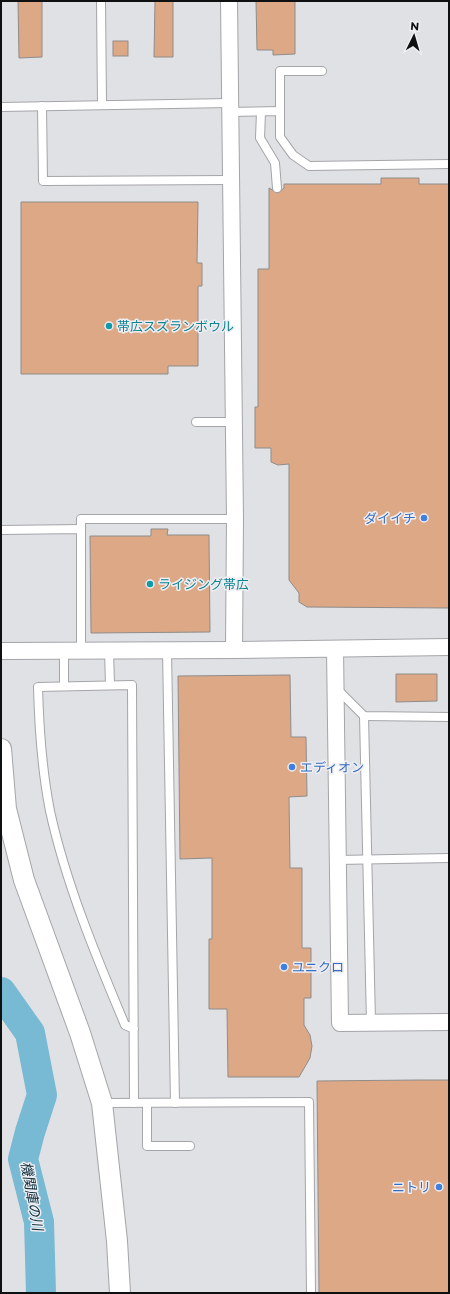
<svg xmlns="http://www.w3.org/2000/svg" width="450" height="1294" font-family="Montserrat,'Noto Sans JP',sans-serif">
<rect width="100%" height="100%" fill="#e0e1e5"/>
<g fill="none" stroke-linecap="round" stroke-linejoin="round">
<polyline stroke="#78b9d3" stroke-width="30" points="1,992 30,1033 42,1095 30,1132 23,1159 39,1222 41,1293"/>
</g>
<g fill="#dca886" stroke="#908c8a">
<polygon points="18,1 42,1 42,57 19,58"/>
<polygon points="155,1 173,1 173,57 154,57"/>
<polygon points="256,1 295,1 295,54 273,55 273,50 257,50"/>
<rect x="113" y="41" width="15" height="15"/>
<polygon points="381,178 419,178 419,184 449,184 449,608 307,607 299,602 299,593 289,580 289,464 278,465 271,462 271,448 255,448 255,407 258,407 258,269 269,269 269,188 278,193 284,188 284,184 381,184"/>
<polygon points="21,202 198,202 197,263 202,263 202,286 198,286 198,366 168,366 168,374 21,374"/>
<polygon points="151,529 168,529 167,535 209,535 210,632 91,633 90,536 151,536"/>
<polygon points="396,674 437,674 437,701 396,702"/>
<polygon points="290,675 291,737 306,737 307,796 289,797 290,868 302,868 302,948 311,948 311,998 304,998 304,1025 310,1035 312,1046 310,1058 299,1077 228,1077 227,1009 209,1009 209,939 212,939 212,858 180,859 178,676"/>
<polygon points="418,1080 449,1080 449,1293 319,1293 317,1081"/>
</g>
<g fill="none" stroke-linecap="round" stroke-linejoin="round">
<g stroke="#a4a5a9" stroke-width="10">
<g id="service">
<polyline points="101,1 102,105"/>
<polyline points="42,106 43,181 230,180"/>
<polyline points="1,107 229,103"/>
<polyline points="280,111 280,71 322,71"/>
<polyline points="229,112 280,111 280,137 293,155 309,166 449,164"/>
<polyline points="261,112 260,138 275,163 277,188"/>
<polyline points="196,422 233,422"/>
<polyline points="81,529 81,519 235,519"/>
<polyline points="1,530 81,529 81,650"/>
<polyline points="109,650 110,685"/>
<polyline points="167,650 175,1103"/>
<polyline points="64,686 64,650"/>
<polyline points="337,689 364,716 449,717"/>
<polyline points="364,716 371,1022"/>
<polyline points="337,860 449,858"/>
<path d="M134 1029 125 1025C96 956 66 884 50 811 42 770 39 728 38 687L132 685 134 1103"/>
<polyline points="103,1103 309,1102 311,1293"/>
<polyline points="147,1103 147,1146 190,1146"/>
</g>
</g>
<g stroke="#a4a5a9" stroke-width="18">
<g id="minor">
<polyline points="229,1 235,519 234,650"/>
<polyline points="335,649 340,1023 449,1022"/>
<polyline points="1,651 234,650 449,647"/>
</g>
</g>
<g stroke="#a4a5a9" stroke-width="22">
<polyline id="tertiary" points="1,749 6,809 24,880 80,1033 102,1103 117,1241 120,1293"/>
</g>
<use href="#service" stroke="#fff" stroke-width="8"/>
<use href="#minor" stroke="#fff" stroke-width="16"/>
<use href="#tertiary" stroke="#fff" stroke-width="20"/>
</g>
<g fill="#0f9aa8" stroke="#eeeef3" stroke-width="1.5">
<circle cx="109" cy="326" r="4"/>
<circle cx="150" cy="584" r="4"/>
</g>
<g fill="#3f7fe0" stroke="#eeeef3" stroke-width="1.5">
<circle cx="424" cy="518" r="4"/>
<circle cx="292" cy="767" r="4"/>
<circle cx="284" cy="967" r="4"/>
<circle cx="439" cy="1187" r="4"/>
</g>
<g text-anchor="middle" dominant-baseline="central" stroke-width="3" stroke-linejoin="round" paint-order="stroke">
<g font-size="13" fill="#0d838f" stroke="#eeeef3" text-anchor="start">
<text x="117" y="326">帯広スズランボウル</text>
<text x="158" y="584">ライジング帯広</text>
</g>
<g font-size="13" fill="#366cbe" stroke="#eeeef3" text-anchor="end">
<text x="416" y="518">ダイイチ</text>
<text x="300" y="767" text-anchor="start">エディオン</text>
<text x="292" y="967" text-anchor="start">ユニクロ</text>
<text x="431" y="1187">ニトリ</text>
</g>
<g font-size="14" font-style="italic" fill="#0e2e3a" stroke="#eeeef3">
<text transform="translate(32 1196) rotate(80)">機関庫の川</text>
</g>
</g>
<rect width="450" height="1294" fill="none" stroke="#0f1011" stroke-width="4"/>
<g transform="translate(414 36) rotate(5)" stroke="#eeeef3" stroke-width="3" paint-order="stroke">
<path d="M0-3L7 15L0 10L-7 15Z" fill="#0f1011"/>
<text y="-6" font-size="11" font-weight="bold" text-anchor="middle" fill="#0f1011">N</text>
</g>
</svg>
